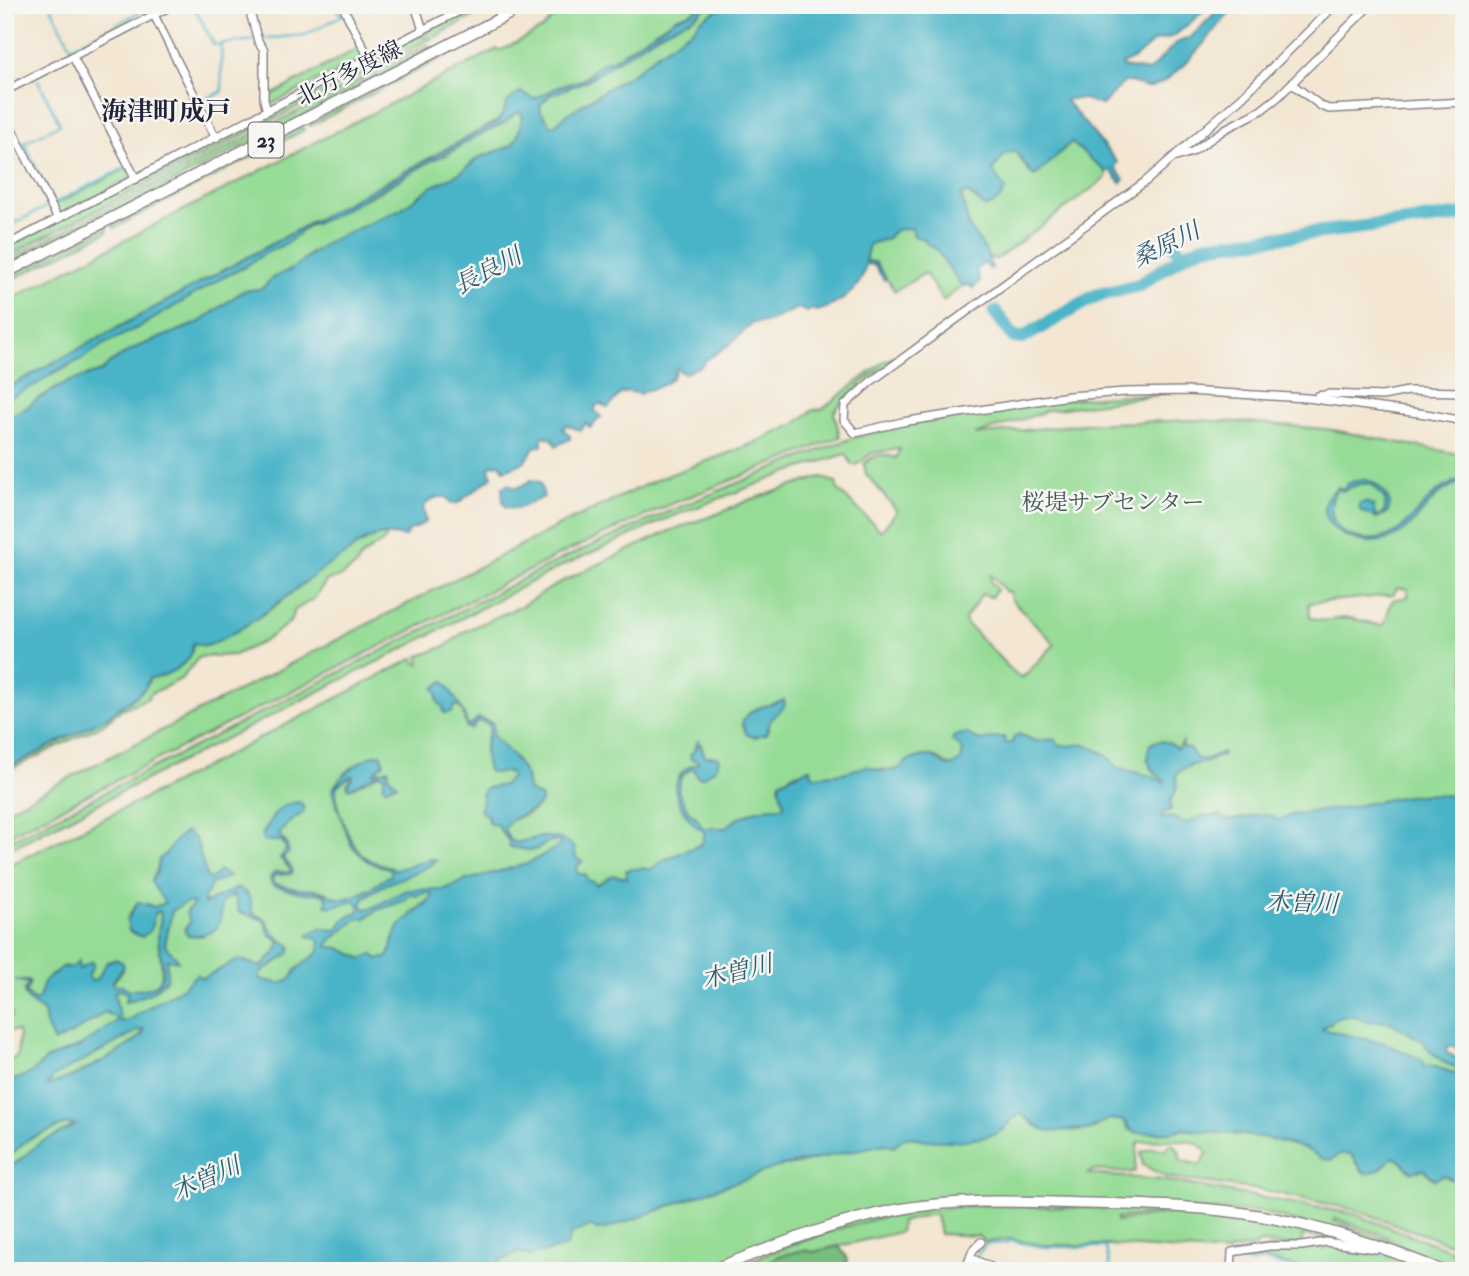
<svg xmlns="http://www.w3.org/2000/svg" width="1469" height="1276" font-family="'IM FELL Double Pica','Noto Serif JP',serif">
<rect width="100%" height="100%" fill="#f6f6f2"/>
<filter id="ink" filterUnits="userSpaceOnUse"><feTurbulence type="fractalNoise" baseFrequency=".0143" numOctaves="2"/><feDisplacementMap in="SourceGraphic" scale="14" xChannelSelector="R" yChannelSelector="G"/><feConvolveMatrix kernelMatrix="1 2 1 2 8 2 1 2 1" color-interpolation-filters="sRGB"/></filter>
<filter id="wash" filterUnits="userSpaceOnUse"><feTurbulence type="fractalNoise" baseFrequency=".00686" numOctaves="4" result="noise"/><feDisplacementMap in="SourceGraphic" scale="28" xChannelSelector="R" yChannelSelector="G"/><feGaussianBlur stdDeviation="1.57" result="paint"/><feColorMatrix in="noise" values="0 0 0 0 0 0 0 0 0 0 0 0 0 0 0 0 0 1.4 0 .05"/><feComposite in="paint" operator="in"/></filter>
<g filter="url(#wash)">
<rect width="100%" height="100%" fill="#f3e6d2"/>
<g fill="#96dc96" stroke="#5c7f68" stroke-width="2" fill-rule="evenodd">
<polygon points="478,5 495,5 429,40 425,32"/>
<polygon points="578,5 700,5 693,12 676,18 612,60 601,63 582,80 561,86 534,99 520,93 507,102 504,112 497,121 5,389 5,302 497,49 502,50 542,29 552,19"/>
<polygon points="707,5 726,5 700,20 696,27 658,53 636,71 585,102 555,125 551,125 541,112 540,105 550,95 586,81 660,33 699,14"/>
<polygon points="503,21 505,25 310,126 308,123"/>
<polygon points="422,34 426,41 5,257 5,248"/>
<polygon points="428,45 430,50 5,268 5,261"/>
<polygon points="360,47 364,55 363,58 270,105 268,97"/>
<path d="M519 112 523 115 517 138 511 146 478 158 460 173 431 187 401 209 312 252 292 269 272 278 265 286 260 289 243 291 198 323 137 347 110 363 102 371 68 382 37 399 25 409 5 418V400C12 394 20 394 26 388L39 383 47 376 64 369 104 344 141 326 224 277 245 267 264 253 287 243 308 226 331 217 349 206 377 193 433 160 447 155 487 129 501 125 513 114Z"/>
<polygon points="302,126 304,130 114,228 112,224"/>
<polygon points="1071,142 1106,172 1106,178 997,259 989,258 969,227 961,195 967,193 986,207 994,204 1003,195 992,171 1005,154 1015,151 1030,173 1047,165"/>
<polygon points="127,168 131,178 60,214 57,212 54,205"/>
<polygon points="106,227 108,231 5,283 5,278"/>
<polygon points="908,227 913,229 914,236 924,239 928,245 935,248 962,286 943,301 925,273 895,291 875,263 865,262 869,244 886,239 895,230"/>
<path d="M912 348C885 367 854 385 834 412L840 437 669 505 559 555 5 837V811L562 524 658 479 745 447 794 425 813 410 822 409 885 361Z"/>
<path d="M1127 395H1158L1043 411 1042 413 974 435 1084 424 1193 420 1261 423 1333 430 1464 455V707L1461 704 1460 714 1464 712V799C1422 787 1380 802 1339 809 1319 812 1298 810 1280 820L1265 814 1232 820 1222 819 1220 815 1201 816 1187 823 1171 817 1161 819V815L1171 807 1170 802 1177 788 1175 777C1186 762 1203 765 1219 756L1220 753 1203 760 1196 758 1190 749 1182 747 1183 743 1177 749C1170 742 1164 740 1153 742L1147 760 1154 772 1166 781 1164 783 1154 777 1118 768 1107 757 1086 744 1072 747 1058 744 1056 740 1035 741 1019 734 1014 737 1012 743C1000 744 983 744 973 737L963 750 961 762C948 769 946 762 935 757 922 752 906 762 897 770L861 768 843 773 815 776 797 772 780 782 779 788 784 803 782 807H771L754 811 737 819 725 828H703L696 817 688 811 678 791 681 777 691 769H694L698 777C710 772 718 771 719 757L705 756 701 744 697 743 691 759 697 760V764C686 767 678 775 675 788 677 805 691 825 705 832L702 844 664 860 650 870 631 869 627 878 613 875 597 885 592 881H588L578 874 576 868 582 862 576 858 574 847C554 831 538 837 516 843L511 841 504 830C511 815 518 820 529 813 535 810 538 804 541 798L528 790 526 776 513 756 493 736V723L478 718 468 727C463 709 455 696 444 681L437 687V701L443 707 444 713 457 705 462 710 466 727 471 729 474 723 478 721 489 724C491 732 488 733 486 741 484 750 486 763 489 772H508L512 776 505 785 486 788 483 792 480 811 487 815 488 821 498 825C504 840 518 852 534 850 546 848 544 837 560 842L561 846 527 864 467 880 444 889 407 890 372 908 364 909 361 904C367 888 416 872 433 864L431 859 396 871C386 864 374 864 365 857 350 845 332 804 337 786L352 775 354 776 348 782 353 788 378 774 385 776 383 785 385 788 397 784 388 776 389 770 373 773 382 765 377 754C361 761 339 774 332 791L351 845 367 861 391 870V875C376 884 357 901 337 898 330 896 324 891 316 890 302 890 287 889 273 883L272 880 275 875 291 874V867L282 857 287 854 286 842 279 835 287 824 304 812 300 802C283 802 269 821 262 835L283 842 287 850 280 858 291 870 288 873 275 872 270 878 271 883C278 888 296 892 305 893 314 894 319 891 327 897L326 905 329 907 356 901 360 907 358 912 344 919 337 930 322 928 310 933 308 936 317 938 320 942 319 952 297 969 291 979 281 984 260 979 259 974 280 960 291 947 273 934 265 918 252 913 248 894 238 888 204 904V898L212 883 229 877 223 872 212 878H207L197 843 184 832 163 857 152 880 165 903 154 907 149 904H136L128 917V929L151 928 152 916 160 911C163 919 159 925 158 933 157 949 164 964 161 980L151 989 129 990 122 985 116 987 112 985 123 970 100 976 95 980 90 981 88 977 93 966 78 969 79 961 72 968 64 966 51 975 39 998 35 1001 26 993 30 983 16 980 28 983V986L24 990C25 1002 35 1005 44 1011L52 1039 57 1041 105 1012 115 1017 117 1021 81 1046 54 1056 31 1073 5 1084V1062L17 1057 19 1034 17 1031H5L12 1014 9 1010H5V867L151 795 414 658 415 663 420 664 418 657 420 656 446 646 465 631 521 606 561 582 669 531 720 513 749 500 818 478 822 477 836 483 838 490 881 531 897 511 866 474 864 464C873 454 885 453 896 458L900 449 872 453 856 465H852L846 454 794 470 671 517 562 566 412 644 5 851V843L560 560 670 511 794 460 855 437 902 426 1069 399ZM991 575 1006 592H1010L1011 599 1055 644 1023 677 1016 675 966 623 965 619 982 594 991 597 997 590 990 581ZM1397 588 1408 589V597L1393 600C1387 608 1389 619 1382 626 1372 624 1363 621 1354 619 1339 615 1324 626 1310 617L1309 603 1393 595ZM784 700 785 705 769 722 768 731 763 735H747L742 723C754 702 767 709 784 700Z"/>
<path d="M385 534 386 539 361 557 356 566 338 578 327 580 314 599 295 610 290 622 263 642 234 655 199 657 181 679 150 694 148 698 122 709 102 725 5 772V769L108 717C118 706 136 701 145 688 148 685 148 681 150 678 162 679 186 666 191 654 193 651 192 646 193 643L206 646 213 643C234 632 256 620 275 606 308 581 345 545 385 534Z"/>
<polygon points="429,892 432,897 411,914 392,942 390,954 386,958 363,959 339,948 327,947 330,941 357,919 364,919 378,910 403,901 411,894"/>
<path d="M235 895 239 912 264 920 271 935 280 941 276 952 261 967 232 963 204 978 196 975C181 992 168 995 150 1007 140 1013 133 1020 121 1022L114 992 120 990 128 994 125 1002H128L152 992 167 979 166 959 176 956 167 949 165 944 172 911 188 901 194 903 187 911 190 922 184 929 189 936H203L222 901Z"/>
<polygon points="1352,1015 1360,1019 1395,1023 1424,1042 1430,1051 1445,1063 1464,1070 1464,1076 1430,1065 1423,1067 1394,1048 1322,1029 1337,1018"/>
<path d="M143 1029C141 1046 64 1082 47 1085L53 1077 137 1030Z"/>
<path d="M1021 1114C1026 1116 1029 1122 1034 1125 1042 1130 1078 1132 1088 1130 1103 1128 1101 1113 1124 1121L1129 1130C1147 1132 1164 1135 1182 1129L1262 1137 1304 1148 1323 1159 1333 1158 1340 1154H1351L1360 1168 1384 1166 1390 1158H1396C1408 1166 1406 1176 1424 1169L1432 1178 1443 1175 1457 1182H1464V1249L1356 1210 1267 1191 1166 1177 1143 1165 1141 1153C1152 1147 1154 1147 1165 1150L1168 1145H1174L1180 1152V1160L1200 1165 1207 1154C1200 1133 1155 1141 1138 1142L1135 1171 1131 1173 1093 1170 1088 1174 1162 1180 1354 1214 1464 1255V1271C1434 1271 1413 1250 1388 1238 1371 1230 1352 1225 1335 1218L1334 1221 1385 1240 1408 1252 1260 1212 941 1200 727 1261 703 1271H494L499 1261 520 1252 530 1256 567 1246 572 1233 591 1226 597 1230 609 1228C665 1209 720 1186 777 1167 783 1165 791 1166 798 1164 827 1156 857 1149 887 1144L894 1147 900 1139 905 1137 928 1140H956L1000 1132 1009 1120Z"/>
<polygon points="66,1124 76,1125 40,1143 16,1163 6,1166 5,1160 28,1139"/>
<polygon points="976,1205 1175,1210 1117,1218 1117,1221 1186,1211 1233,1216 1316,1231 1371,1248 1303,1235 1301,1245 1258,1243 1257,1246 1229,1250 1228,1253 1107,1245 1042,1245 1010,1239 985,1242 979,1236 940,1234 936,1215 928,1215 901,1222 900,1232 813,1252 804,1250 779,1256 754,1271 719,1271 838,1229 898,1213"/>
<path d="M1326 1244 1381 1253 1433 1271H1310V1269L1261 1258 1253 1261 1235 1257C1243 1250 1258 1250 1268 1252L1269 1247 1312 1246 1324 1250Z"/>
</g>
<path fill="#78bc7f" stroke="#4d6f5d" stroke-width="2" d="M839 1246C845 1255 851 1259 844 1271H754L779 1256 804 1250 813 1252Z"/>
<g fill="#49b4c7" stroke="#366b81" stroke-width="2" fill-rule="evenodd">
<path d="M700 5H707L694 17 660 33 586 81 550 95 540 105 541 112 551 125H555L567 114 636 71 658 53 696 27 700 20 726 5H1211L1174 36 1153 42 1135 58 1122 64 1123 67 1149 71 1176 43 1191 37 1223 5H1236C1219 25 1175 83 1151 87 1141 89 1135 80 1124 82L1102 105 1083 99H1067L1066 101 1118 163 1114 167 1124 179 1121 183 1110 170 1106 172 1071 142 1039 173 1034 176 1015 151 1005 154 992 170 1005 189C1002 199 993 206 983 207L977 199 968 193 961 195 969 227 985 249 992 268 990 269 984 263 976 270 980 282 973 288 969 285 962 286 935 248 928 245 924 239 914 236 912 228 895 230 886 239 869 244 865 261 875 262 886 278 884 280 874 265 866 264C862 289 841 304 817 311L812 309 807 312 798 308 768 322 753 323 729 345 706 360 701 366 685 373 680 372 679 368 676 369C672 387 652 387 639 394L628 391 620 394 608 408 601 404 596 405 595 411 601 417 590 428 586 423 580 430 566 425 563 429 570 436V439L556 446 553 439 544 436 542 438V446C529 445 534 453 526 460 520 465 511 468 504 470L501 464 491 465 489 469 492 477 458 503 451 504 446 497C436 496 428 500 423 508L426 521 418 527 408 531 405 537C393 534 380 534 368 539 360 542 354 549 346 554 298 582 259 626 206 646L193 643C192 647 193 651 191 654 186 666 161 679 150 678 148 681 147 685 145 688 137 698 118 706 108 717L5 769V418L25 409 37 399 68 382 102 371 110 363 137 347 198 323 243 291 260 289 265 286 272 278 292 269 327 242 401 209 431 187 460 173 478 158 511 146 517 138 523 115 519 112C511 115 508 122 500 125 477 135 456 149 433 160L331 217 308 226 287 243 264 254 245 267 224 277 141 326 104 344 82 359 54 372 39 383 5 400V389L497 122 504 112 507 102 520 92 534 99 561 86 582 80 590 75 598 65 612 60 676 18 693 12Z"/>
<path d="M1363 479C1378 483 1394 496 1388 513L1376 518 1360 510 1359 504 1366 502 1374 506V513L1379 517 1385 510V499L1371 484H1360L1342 491 1337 489C1331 499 1329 510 1334 521 1337 529 1345 535 1354 537 1412 552 1416 488 1464 479V482C1428 489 1421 528 1389 539 1350 553 1299 514 1338 487L1343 489 1349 483Z"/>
<path d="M531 480 540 482 544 497 519 508 506 507 503 502 502 487 508 484C518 491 522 485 531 480Z"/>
<path d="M444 681C454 696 464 709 468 727L478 718 493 723V736L513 756 526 776 528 790 541 798V803C529 815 510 815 504 830L511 841 516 843C537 838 555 831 574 847L576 858 582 862 576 868 578 874H585L588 881H592L597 885 613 875 627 878 626 870 643 868 650 870 664 860 702 844 705 832C691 825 677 805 675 788 677 776 686 765 698 764L697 760 691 759 690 755 696 749 698 741 705 756 719 757 717 767 701 778 698 777 694 769H691L681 777 678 791 688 811 696 817 703 828H725L737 819 754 811 771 807H782L784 803 779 788 780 782C789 776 803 773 808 768H811L812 774 815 776 843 773 867 766 881 771 897 770 909 760 926 756H933L945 765 951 766 961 761 963 750 952 740 954 736 966 733 980 741 1000 737H1004L1005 743H1012L1014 737 1019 734 1035 741 1054 739 1058 744 1065 746 1086 744 1105 754 1118 768 1154 777 1164 783 1165 781C1151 770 1144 761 1150 744 1162 739 1169 741 1177 749L1183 742V747L1190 749 1196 758 1203 760 1223 753V755L1205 763 1189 765 1176 774 1177 788 1170 802 1171 810 1163 813 1161 818 1171 817 1187 823 1204 815 1209 817 1221 815 1222 819 1232 820 1265 814 1280 820C1298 811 1318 812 1339 809 1381 802 1421 787 1464 799V1058L1454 1046H1448L1446 1050 1447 1053 1464 1061V1070L1445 1063 1430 1051 1424 1042 1390 1022 1365 1021 1355 1016H1346L1337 1018 1322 1029 1384 1043 1423 1060 1424 1067 1429 1065 1464 1076V1182H1457L1443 1175 1435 1180 1424 1169 1412 1172 1399 1160 1393 1157 1379 1170 1368 1174 1363 1172 1351 1154H1340L1331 1160 1323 1159 1304 1148 1262 1137 1182 1129 1172 1132 1135 1133 1124 1121 1109 1119 1088 1130 1071 1129 1055 1132 1042 1129 1021 1114C1009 1118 1006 1130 995 1134 976 1141 947 1142 928 1140 920 1139 913 1136 905 1137L892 1147 887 1144C851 1150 817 1160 782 1166 770 1168 758 1175 746 1179 700 1193 655 1212 609 1228L597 1230 590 1226 572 1233 567 1246 530 1256 520 1252 499 1261 494 1271H5V1165L16 1163 40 1143 76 1125 66 1124 28 1139 5 1160V1084L31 1073 48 1058 81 1046 117 1021 115 1017 105 1012 74 1033 54 1042 46 1025 44 1012C35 1005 25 1002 24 990L28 986V983L15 980 29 981 26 993 35 1001 39 998 44 982 62 967 72 968 79 961V969L92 961 93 966 88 977 92 981 98 978 107 962 116 959 122 962 124 966 112 982 114 986 122 985C130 992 133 990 142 989 174 986 160 959 158 938 157 928 163 921 160 911L155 913 150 931 142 937 129 931 127 920 138 902 154 907 165 903 151 882 157 872 159 859C171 853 173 836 187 832L196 840 207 878H212L220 871 229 877 212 883 204 898V904L238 888C250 896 252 899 252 913 270 920 271 938 290 945V953L259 974 260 979 281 984 291 979 297 969 319 952 320 942 317 938 308 936 310 933 322 928 337 931 344 919 358 912 360 907 356 901 329 907 326 905 327 897 323 893H304L273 886 270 878C275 870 279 871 288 873L291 870 280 858 286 850C283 835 275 843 263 841 262 833 264 832 268 825 276 810 282 803 300 802L304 808V812L287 824 279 835 287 845 289 853 282 858 291 867 292 873 275 875 272 880 273 883C287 888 302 890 316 890 324 890 330 896 337 898 357 901 375 884 391 875V870L367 861 351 845 332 791C339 775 364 756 381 754L384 763 373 773 388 769V776L397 784 385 788 383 785 385 776 378 774 349 789 347 785 353 776 352 775 337 785C332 804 350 845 365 857 374 865 386 863 395 870L431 859 436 860C420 877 368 883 361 904L364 909 372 908 407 890 444 889 467 880 527 864 561 845 559 842C544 838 544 849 533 850 525 850 519 848 510 847L507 837 501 832 498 825 490 824 487 815 480 811 484 789 504 785 512 776 508 772 493 773 488 770C485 762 484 748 487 741 489 733 491 732 489 724L478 721 471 729 467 728 462 710 457 705 454 706 452 712 444 713 443 707 437 701 438 695 434 688ZM426 893H431L432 897C411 923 397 913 390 954L386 958 378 959 372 954 363 959 339 948 327 947 330 941 357 919H363L378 910 403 901 411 894 416 896ZM234 895 239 912 264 920 270 935 280 941 276 952 261 967 239 959 204 978H201L197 974C183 990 168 996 151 1006 140 1012 133 1020 121 1022L114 992 120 990 128 994 126 1002 152 992 167 979V959L178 961C176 953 167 952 165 944L172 911 187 902 194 903 186 913 190 922 185 931 189 936C215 934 223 931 221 903ZM141 1029H144L143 1034C126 1050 69 1081 47 1085L53 1077Z"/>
<path d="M784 700 785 705 769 722 766 734 755 737 747 735 742 723C749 705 770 707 784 700Z"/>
</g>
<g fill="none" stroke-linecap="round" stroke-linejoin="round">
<g stroke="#49b4c7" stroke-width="2.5">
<polyline points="50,5 71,47 113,26"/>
<polyline points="193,5 214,45 254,40"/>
<polyline points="336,5 341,15"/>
<polyline points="348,12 362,5"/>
<polyline points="115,25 146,9"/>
<polyline points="261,39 305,35 343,15"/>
<polyline points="202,101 222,92 221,44"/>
<polyline points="36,167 24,143 60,124 38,80"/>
<polyline points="37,170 45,186"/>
<polyline points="46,188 54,203 124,168"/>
<polyline points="5,228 46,207"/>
<polyline points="1106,1249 1111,1271"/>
<polyline points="976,1257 986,1244 1007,1243 1008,1240 1043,1247 1105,1247"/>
<polyline points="1234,1259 1252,1263 1261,1260 1308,1271"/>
<polyline points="971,1271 974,1263"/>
</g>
<g stroke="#49b4c7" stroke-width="14">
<polyline points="1173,243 1183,256"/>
<polyline points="995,312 1014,337 1022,338 1095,296 1139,285 1188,253 1204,246 1464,215"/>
</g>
</g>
</g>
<g filter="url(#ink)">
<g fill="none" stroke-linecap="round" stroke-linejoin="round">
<g stroke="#8a8486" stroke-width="10">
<g id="street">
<polyline points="149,5 216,138"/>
<polyline points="248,5 258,41 264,50 264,100 267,111"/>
<polyline points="342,5 369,58"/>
<polyline points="415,5 423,30"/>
<polyline points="1335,5 1241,98 1146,181 869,383 845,405 844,420 855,433 902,422 1069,396 1126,392 1187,391 1307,398 1426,414 1464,421"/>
<polyline points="73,57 136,179"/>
<polyline points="1292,84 1321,106 1329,109 1464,102"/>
<polyline points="5,91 173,5"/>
<polyline points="5,116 58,219"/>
<polyline points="1176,157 1192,152 1225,129 1260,111 1278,97 1370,5"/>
<polyline points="5,246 471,5"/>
<polyline points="1318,396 1330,394 1382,396 1408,391 1464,392"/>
<polyline points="971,1258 999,1271"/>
<polyline points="965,1271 973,1250 981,1242"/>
<polyline points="1231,1271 1232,1252 1269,1246 1302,1246 1326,1242 1376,1249"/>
</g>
</g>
<g stroke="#8a8486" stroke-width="13">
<path id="secondary" d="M709 1271C770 1248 832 1222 896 1210 952 1199 1013 1201 1070 1203 1133 1205 1199 1205 1261 1216 1324 1227 1384 1247 1443 1271"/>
</g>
<g stroke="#8a8486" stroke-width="13">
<polyline id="primary" points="5,273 526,5"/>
</g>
<use href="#street" stroke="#fff" stroke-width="7"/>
<use href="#secondary" stroke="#fff" stroke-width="10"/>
<use href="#primary" stroke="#fff" stroke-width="10"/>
</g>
</g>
<g text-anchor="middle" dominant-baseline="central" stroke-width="5" stroke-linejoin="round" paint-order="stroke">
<rect fill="#f6f6f2" stroke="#626272" stroke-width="2" x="248.5" y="122.5" width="35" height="35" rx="5"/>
<g font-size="21" font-weight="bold" fill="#22223b">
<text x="266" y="140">23</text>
</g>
<g font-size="23" fill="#22223b" stroke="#f6f6f2">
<text transform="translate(349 73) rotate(-27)">北方多度線</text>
</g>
<g font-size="23" fill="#455a56" stroke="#f6f6f2">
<text x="1113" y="502">桜堤サブセンター</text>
</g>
<g font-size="24" font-style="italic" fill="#325c73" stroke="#f6f6f2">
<text transform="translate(1166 245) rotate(-26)">桑原川</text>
<text transform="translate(488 271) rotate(-28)">長良川</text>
<text transform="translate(1302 903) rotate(2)">木曽川</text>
<text transform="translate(737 972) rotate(-14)">木曽川</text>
<text transform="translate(206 1179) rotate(-24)">木曽川</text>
</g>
<g font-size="26" font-weight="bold" fill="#22223b" stroke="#f6f6f2">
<text x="166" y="112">海津町成戸</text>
</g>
</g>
<rect width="1469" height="1276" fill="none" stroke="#f6f6f2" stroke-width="28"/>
</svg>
